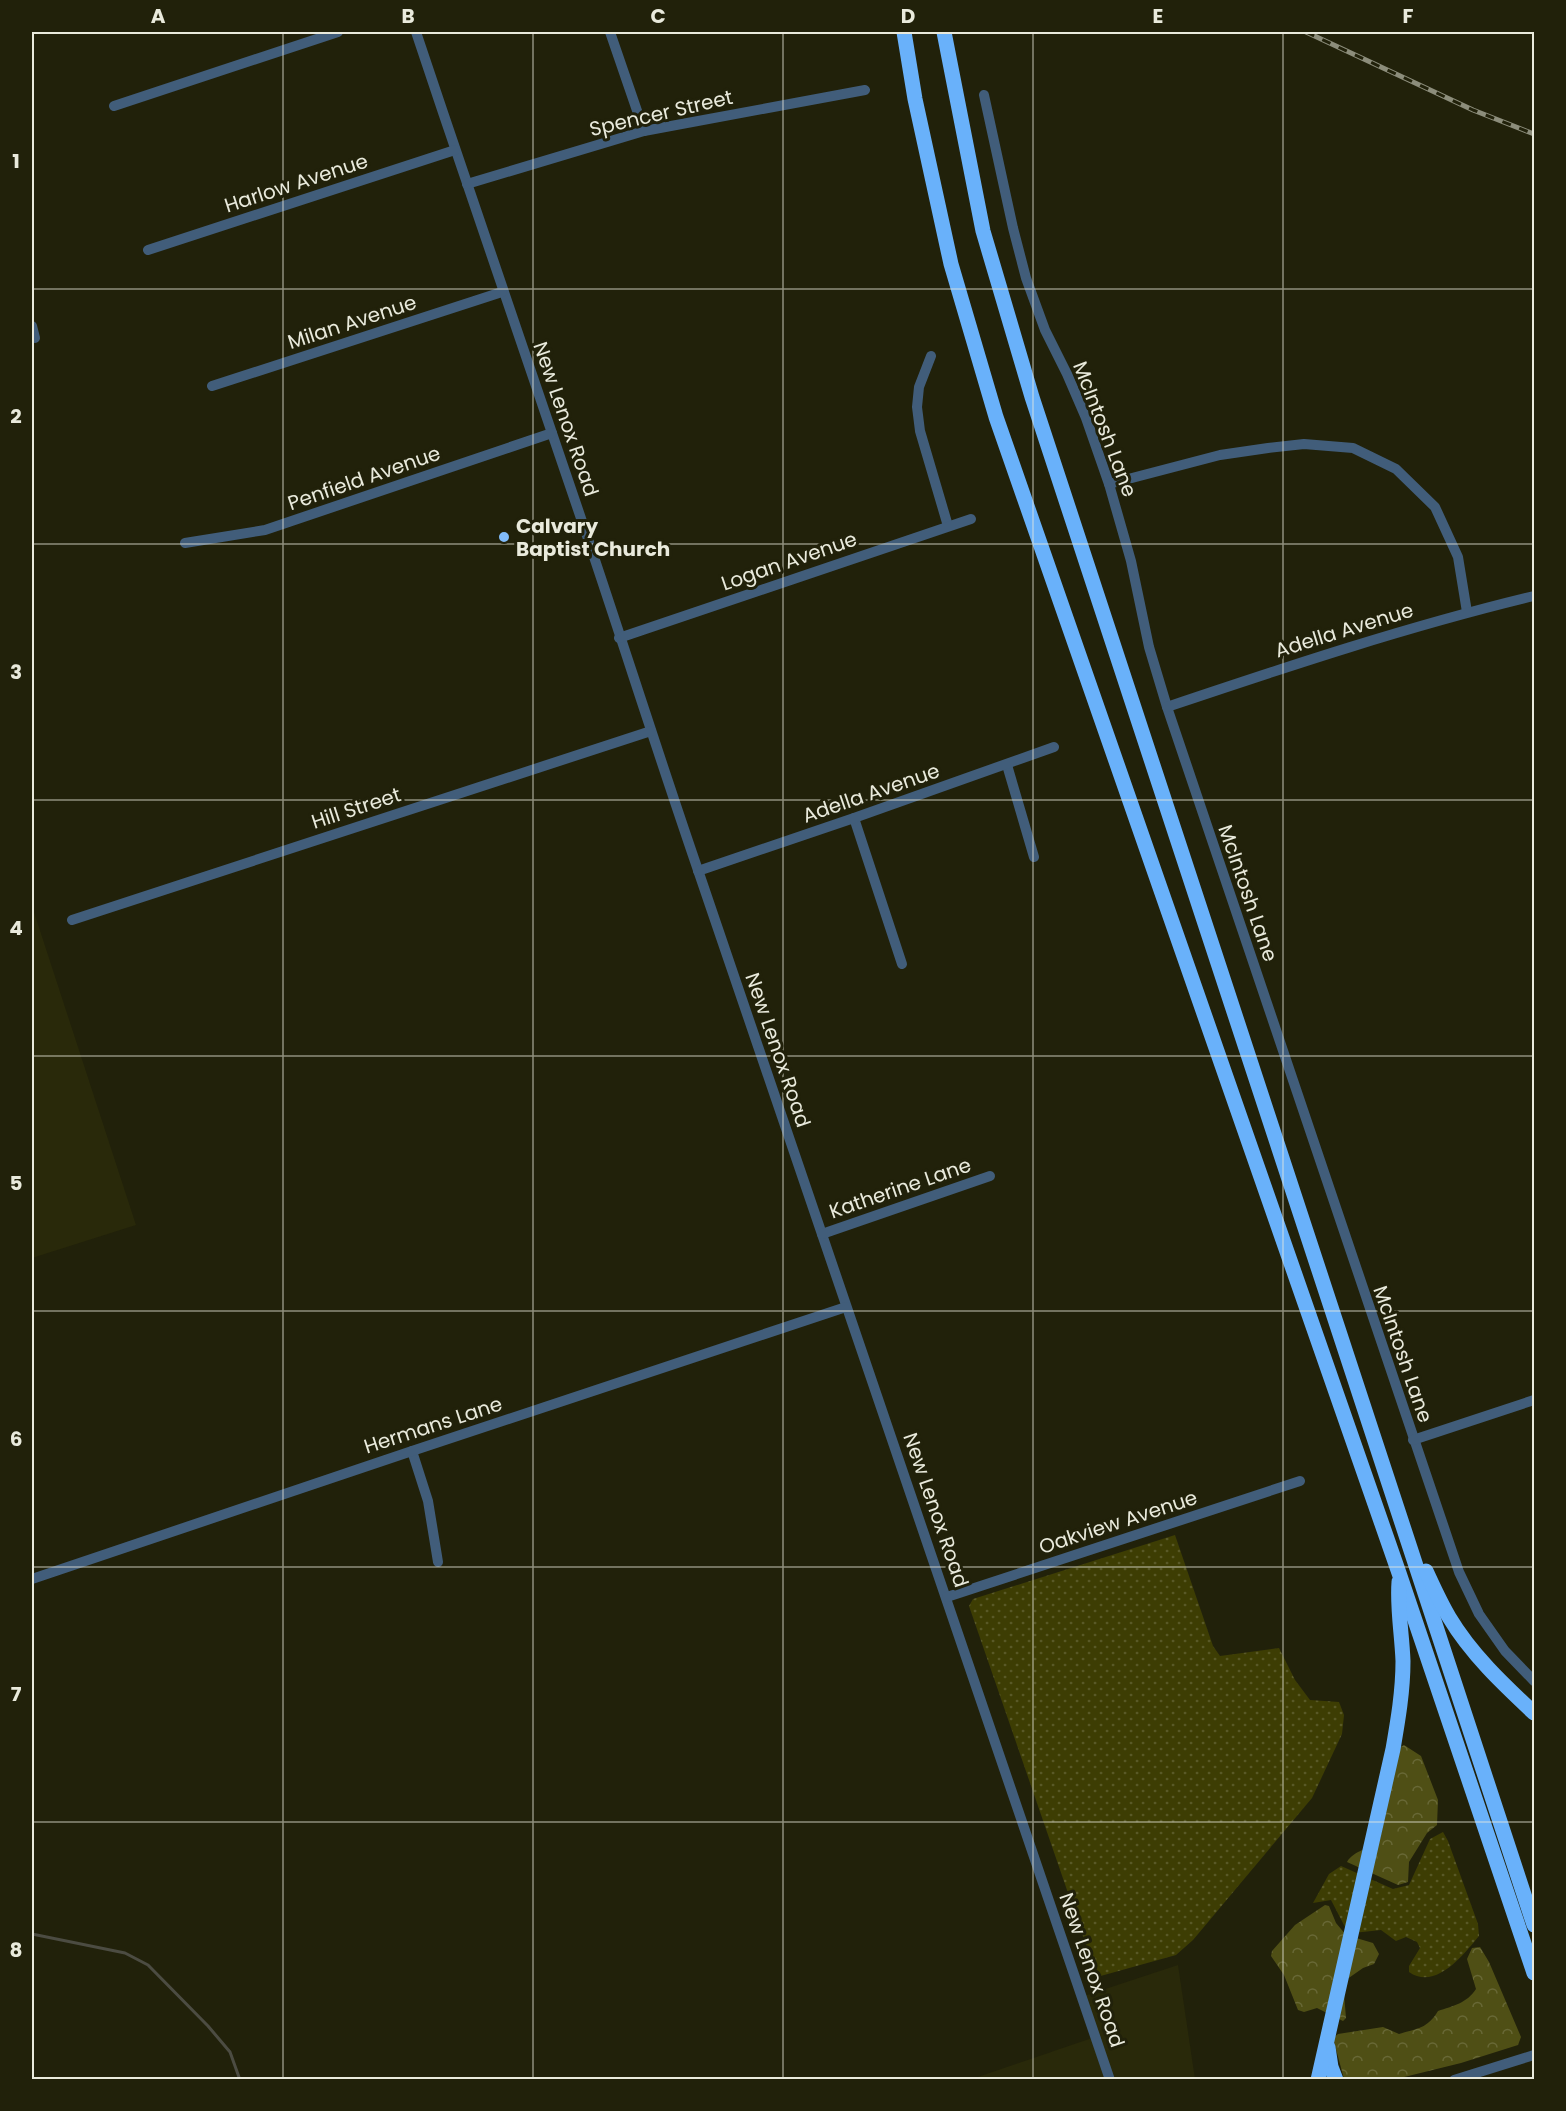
<svg xmlns="http://www.w3.org/2000/svg" width="1566" height="2111" font-family="Poppins,sans-serif">
<defs>
<pattern id="grass-dots" width="8" height="8" patternUnits="userSpaceOnUse" patternTransform="scale(1.5)"><rect width="8" height="8" fill="#3d3d03"/><path d="M2 2h.1M6 6h.1" fill="none" stroke="#595927" stroke-width="1.8" stroke-linecap="round"/></pattern>
<pattern id="forest-crowns" width="20" height="18" patternUnits="userSpaceOnUse" patternTransform="scale(1.5)"><rect width="20" height="18" fill="#4f4f15"/><path d="M2 6a3 3 0 1 1 6 0M12 15a3 3 0 1 1 6 0" fill="none" stroke="#686836"/></pattern>
</defs>
<rect width="100%" height="100%" fill="#21210a"/>
<g fill="#29290a">
<polygon points="32,906 136,1225 32,1258"/>
<polygon points="1178,1965 1195,2079 969,2080 1092,2038 1078,1998"/>
</g>
<g fill="url(#grass-dots)">
<polygon points="1175,1535 1213,1646 1220,1656 1279,1648 1295,1680 1310,1700 1339,1702 1344,1715 1342,1734 1312,1798 1193,1940 1176,1955 1097,1977 969,1606 973,1599"/>
<path d="M1443 1832 1448 1841 1478 1924 1479 1936C1464 1954 1436 1991 1409 1972V1966L1420 1948 1417 1942 1406 1937 1396 1941 1381 1930 1353 1933 1345 1927 1331 1900 1313 1903 1329 1874 1341 1866 1393 1889 1409 1885 1430 1839Z"/>
</g>
<g fill="url(#forest-crowns)">
<path d="M1404 1745 1421 1756 1438 1800 1437 1825 1427 1833 1409 1862 1408 1882 1398 1885 1347 1862C1354 1850 1371 1849 1380 1839L1399 1748Z"/>
<polygon points="1325,1905 1329,1906 1336,1923 1346,1935 1373,1943 1379,1954 1374,1964 1363,1968 1343,1982 1346,2018 1343,2021 1317,2008 1304,2012 1298,2010 1284,1975 1271,1956 1272,1951 1295,1925"/>
<path d="M1480 1947 1489 1962 1521 2037 1518 2045 1461 2063 1392 2080 1344 2079 1333 2038 1338 2034 1383 2027 1399 2034C1418 2028 1427 2029 1438 2011 1453 2006 1467 2003 1476 1989L1467 1959 1472 1948Z"/>
</g>
<g fill="none" stroke-linecap="round" stroke-linejoin="round">
<polyline stroke="#4c4c42" stroke-width="3" points="32,1934 125,1953 148,1965 208,2026 230,2052 240,2080"/>
<g stroke="#415d7a" stroke-width="10">
<path d="M416 32C472 200 530 367 587 536 625 649 661 763 700 876 836 1277 974 1678 1110 2080"/>
<polyline points="610,32 644,131"/>
<polyline points="984,95 1013,228 1026,278 1045,330 1067,374 1086,418 1109,484 1131,561 1149,647 1167,707 1459,1572 1479,1614 1505,1651 1534,1681"/>
<polyline points="114,106 338,32"/>
<polyline points="467,184 644,131 865,90"/>
<polyline points="148,250 455,150"/>
<polyline points="32,326 35,338"/>
<polyline points="931,356 919,387 917,407 920,431 948,526"/>
<polyline points="212,386 502,292"/>
<polyline points="1109,484 1220,455 1268,448 1304,444 1353,448 1396,469 1435,507 1458,557 1467,612"/>
<polyline points="185,543 265,530 552,433"/>
<polyline points="619,638 971,519"/>
<path d="M1167 707C1289 666 1409 626 1534 596"/>
<polyline points="1007,765 1034,857"/>
<polyline points="854,818 902,964"/>
<polyline points="698,871 854,818 1054,747"/>
<polyline points="72,920 651,731"/>
<polyline points="822,1234 990,1176"/>
<polyline points="1413,1440 1534,1400"/>
<polyline points="412,1451 428,1501 438,1562"/>
<polyline points="32,1579 412,1451 846,1307"/>
<polyline points="947,1597 1300,1481"/>
<polyline points="1454,2080 1534,2055"/>
</g>
<g stroke="#69b1fa" stroke-width="15">
<polyline points="904,32 915,99 951,264 996,417 1399,1573 1534,1973"/>
<polyline points="944,32 983,231 1032,397 1534,1925"/>
<path d="M1426 1571C1433 1586 1440 1602 1449 1617 1471 1654 1503 1684 1534 1713"/>
<polyline points="1328,2047 1331,2067 1336,2080"/>
<path d="M1318 2080 1393 1749C1398 1720 1403 1691 1403 1661 1402 1634 1397 1608 1399 1582"/>
</g>
<g stroke="#8c8d7b" stroke-width="5">
<polyline id="rail" points="1306,32 1473,110 1534,134"/>
</g>
<use href="#rail" stroke="#21210a" stroke-width="3" stroke-dasharray="9" stroke-linecap="butt"/>
</g>
<path fill="none" stroke="#e9eadc" stroke-width="1.5" stroke-opacity="0.55" d="M283 32V2080M533 32V2080M783 32V2080M1033 32V2080M1283 32V2080M32 289H1534M32 544H1534M32 800H1534M32 1056H1534M32 1311H1534M32 1567H1534M32 1822H1534"/>
<circle fill="#81bcfa" stroke="#21210a" stroke-width="2" cx="504" cy="537" r="6"/>
<g text-anchor="middle" dominant-baseline="central" stroke-width="6" stroke-linejoin="round" paint-order="stroke">
<g font-size="20" fill="#e9eadc" stroke="#21210a">
<text transform="translate(661 113) rotate(-13)">Spencer Street</text>
<text transform="translate(296 183) rotate(-18)">Harlow Avenue</text>
<text transform="translate(352 322) rotate(-18)">Milan Avenue</text>
<text transform="translate(566 419) rotate(71)">New Lenox Road</text>
<text transform="translate(1105 429) rotate(69)">McIntosh Lane</text>
<text transform="translate(364 478) rotate(-19)">Penfield Avenue</text>
<text transform="translate(789 561) rotate(-19)">Logan Avenue</text>
<text transform="translate(1344 630) rotate(-17)">Adella Avenue</text>
<text transform="translate(871 793) rotate(-19)">Adella Avenue</text>
<text transform="translate(356 808) rotate(-18)">Hill Street</text>
<text transform="translate(1248 893) rotate(71)">McIntosh Lane</text>
<text transform="translate(778 1050) rotate(71)">New Lenox Road</text>
<text transform="translate(900 1188) rotate(-19)">Katherine Lane</text>
<text transform="translate(1403 1354) rotate(71)">McIntosh Lane</text>
<text transform="translate(433 1425) rotate(-18)">Hermans Lane</text>
<text transform="translate(936 1510) rotate(71)">New Lenox Road</text>
<text transform="translate(1118 1522) rotate(-18)">Oakview Avenue</text>
<text transform="translate(1092 1970) rotate(71)">New Lenox Road</text>
</g>
<g font-size="20" font-weight="bold" fill="#e9eadc" stroke="#21210a" text-anchor="start">
<text x="516" y="526">Calvary<tspan x="516" dy="23">Baptist Church</tspan></text>
</g>
</g>
<rect width="1566" height="2111" fill="none" stroke="#21210a" stroke-width="66"/>
<rect x="33" y="33" width="1500" height="2045" fill="none" stroke="#e9eadc" stroke-width="2"/>
<g font-size="20" text-anchor="middle" font-weight="bold" fill="#e9eadc">
<text x="158" y="23">A</text>
<text x="408" y="23">B</text>
<text x="658" y="23">C</text>
<text x="908" y="23">D</text>
<text x="1158" y="23">E</text>
<text x="1408" y="23">F</text>
<text x="16" y="168">1</text>
<text x="16" y="423">2</text>
<text x="16" y="679">3</text>
<text x="16" y="935">4</text>
<text x="16" y="1190">5</text>
<text x="16" y="1446">6</text>
<text x="16" y="1701">7</text>
<text x="16" y="1957">8</text>
</g>
</svg>
